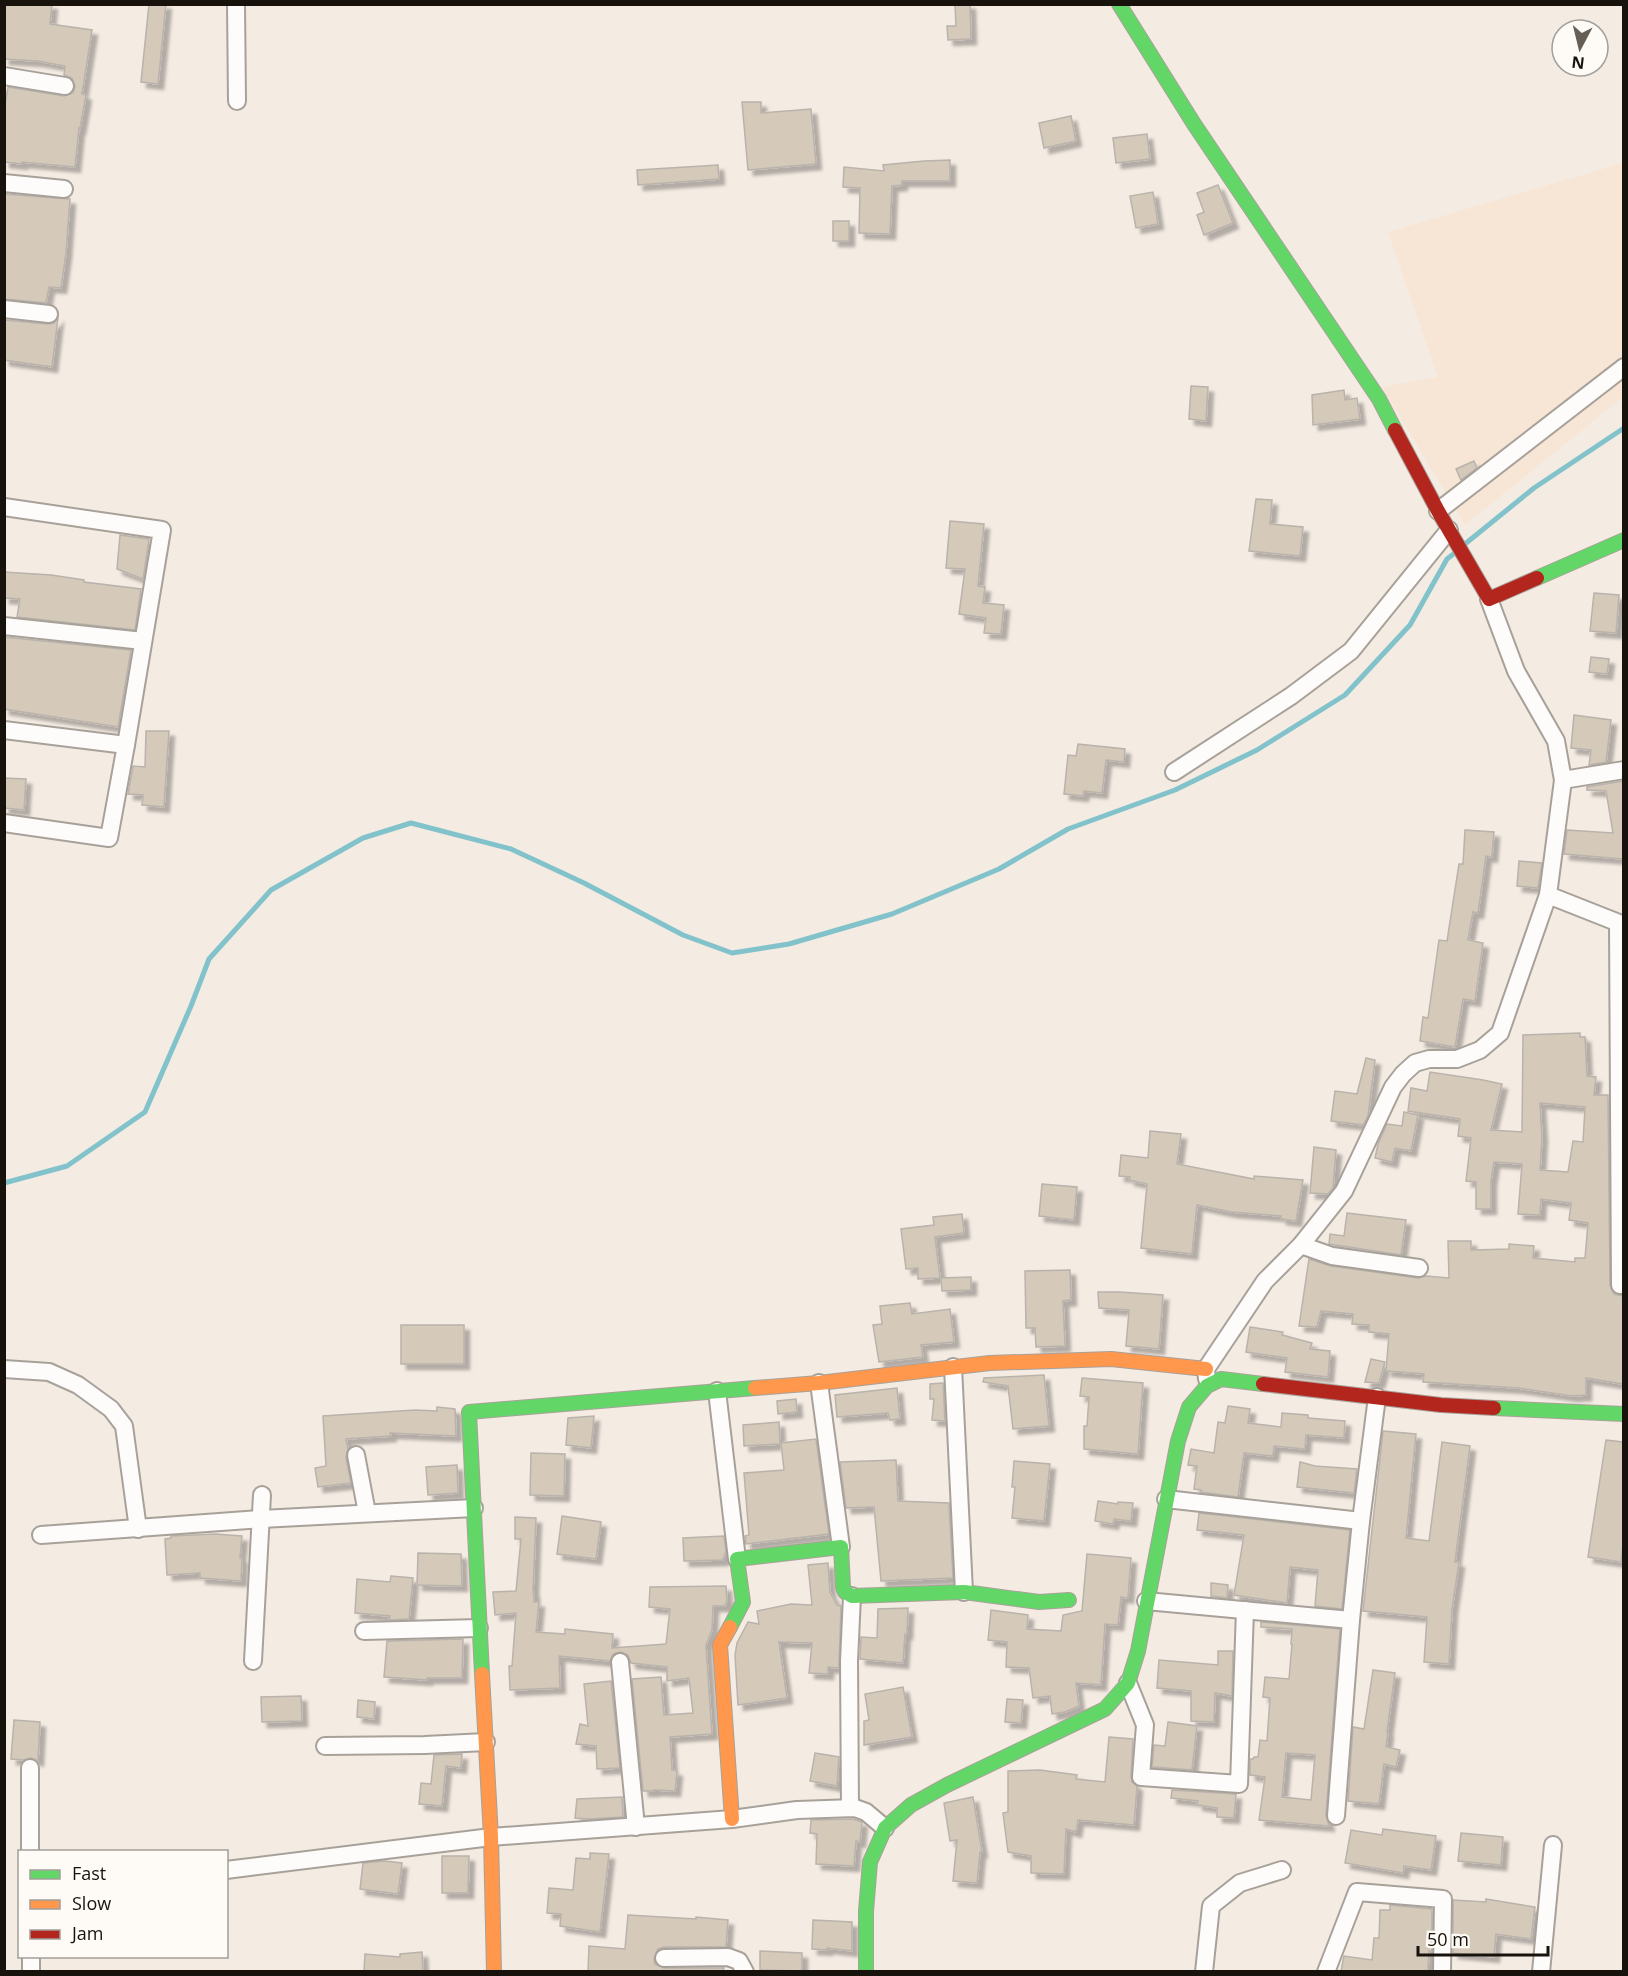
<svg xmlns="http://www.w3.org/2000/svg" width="1628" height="1976" font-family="'Open Sans',sans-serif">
<defs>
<filter id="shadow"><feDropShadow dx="5.5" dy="5.5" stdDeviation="1.5" flood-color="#0004"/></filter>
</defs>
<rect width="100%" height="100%" fill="#f4ebe2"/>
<polygon fill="#f7e6d5" points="1623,163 1623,397 1465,525 1382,387 1438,377 1388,232"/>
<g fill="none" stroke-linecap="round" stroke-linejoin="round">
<g stroke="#82c2cb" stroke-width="5">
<polyline points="1465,544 1534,488 1624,428"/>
<polyline points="4,1183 67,1166 145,1112 191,1006 209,959 271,890 363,838 411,823 511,849 584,883 683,935 732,953 789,944 892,914 999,869 1068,829 1175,790 1257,750 1345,695 1410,625 1447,559 1456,552"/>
</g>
</g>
<g fill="#d5c9b9" stroke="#b9b3ac" stroke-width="1.5" fill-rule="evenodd" filter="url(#shadow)">
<polygon points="4,4 52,4 50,24 92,30 82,94 86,95 80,129 79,128 75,167 22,162 22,164 4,162 4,110 8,87 64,96 73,93 75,87 72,78 64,75 65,66 38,61 4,59"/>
<polygon points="149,4 166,4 158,84 141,82"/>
<polygon points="955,4 970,4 971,39 948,40 947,26 956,26"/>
<polygon points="742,102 761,102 761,113 811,109 816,164 748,170"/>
<polygon points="1071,116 1076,141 1044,148 1039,123"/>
<polygon points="1147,134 1150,159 1116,163 1113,138"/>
<polygon points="950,160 950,181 902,181 902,185 892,186 890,234 859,233 860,188 843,187 844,167 884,171 883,165 924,161"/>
<polygon points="718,165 719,179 638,185 637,170"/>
<polygon points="1218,185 1233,223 1204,235 1197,215 1204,212 1197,193"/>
<polygon points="1153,192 1158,224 1136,228 1130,196"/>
<polygon points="4,194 70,199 66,253 61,288 49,287 46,303 4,299"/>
<rect x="833" y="221" width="16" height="20"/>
<polygon points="58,318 52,367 4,360 4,320 48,324 54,323"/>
<polygon points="1191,386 1208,387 1206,421 1189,419"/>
<polygon points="1344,390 1345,400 1357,398 1360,419 1313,425 1312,395"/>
<polygon points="1474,461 1477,468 1461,480 1456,469"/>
<polygon points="1256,499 1272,500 1270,524 1303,527 1300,556 1249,551"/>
<polygon points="950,521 984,524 978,586 985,587 983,603 1004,605 1001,634 984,633 986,618 959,614 965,569 946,568"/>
<polygon points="120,535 149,539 143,579 117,569"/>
<polygon points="4,572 51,575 84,580 84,582 141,589 135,630 17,617 20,599 4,598"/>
<polygon points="1594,593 1619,595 1616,633 1590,631"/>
<polygon points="4,637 131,650 118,727 4,709"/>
<polygon points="1591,657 1609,659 1607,674 1589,672"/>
<polygon points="1574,715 1611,720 1606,762 1589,765 1591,750 1571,748"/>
<polygon points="146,731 169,731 164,807 142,805 143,795 128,794 133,766 145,767"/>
<polygon points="1078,744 1125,749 1124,762 1106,760 1102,793 1084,791 1083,796 1064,794 1068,755 1076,756"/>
<polygon points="4,778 26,779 24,810 4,808"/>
<polygon points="1623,781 1623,859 1564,854 1567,830 1613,833 1606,791 1587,790 1587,787"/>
<polygon points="1465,830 1494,832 1492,857 1486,856 1478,913 1473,912 1468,940 1483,943 1475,1001 1463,999 1455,1047 1420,1041 1423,1017 1428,1018 1439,940 1447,941 1459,864 1463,864"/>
<polygon points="1519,861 1542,863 1538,888 1517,886"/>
<path d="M1580 1033V1037H1585L1587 1076 1596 1077 1594 1095H1608L1610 1285 1614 1294 1623 1296V1384L1586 1378V1395L1572 1396 1518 1388 1423 1382 1424 1374 1386 1371 1389 1334 1369 1332V1325L1352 1324 1353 1314 1321 1311 1317 1327 1299 1326 1309 1259 1331 1266 1418 1278 1426 1276 1449 1278 1448 1241H1471V1250L1509 1249V1244L1534 1246 1533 1258 1575 1262V1258H1585L1588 1223 1569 1220 1571 1203 1541 1199 1540 1215 1518 1214 1522 1164 1494 1162 1491 1181V1209H1476V1182L1466 1181 1471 1138 1458 1136 1460 1119 1408 1111 1411 1088 1427 1091 1430 1072 1483 1080 1502 1084 1491 1130 1522 1132 1523 1035ZM1540 1103 1585 1107 1583 1142 1573 1141 1568 1172 1540 1170 1542 1137Z"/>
<polygon points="1366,1058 1375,1060 1368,1116 1363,1125 1331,1121 1335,1091 1357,1094"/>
<polygon points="1404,1112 1418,1115 1411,1151 1395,1148 1392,1162 1375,1158 1378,1144 1387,1124 1402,1126"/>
<polygon points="1150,1131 1181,1134 1177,1164 1254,1179 1254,1176 1303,1180 1296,1221 1281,1219 1281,1216 1231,1212 1197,1205 1192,1254 1141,1248 1147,1184 1129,1180 1130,1177 1119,1176 1121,1155 1148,1158"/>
<polygon points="1314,1147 1336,1150 1333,1188 1328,1194 1310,1193"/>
<polygon points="1042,1184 1077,1187 1074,1220 1039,1216"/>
<polygon points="1347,1213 1406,1220 1401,1255 1329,1244 1330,1234 1344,1236"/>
<polygon points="962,1214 964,1233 935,1237 940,1278 918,1279 918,1268 906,1269 901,1229 934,1225 933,1217"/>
<polygon points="1070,1270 1071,1300 1063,1301 1065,1346 1036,1347 1035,1328 1026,1328 1025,1271"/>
<polygon points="971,1277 971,1290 942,1291 941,1278"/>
<polygon points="1098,1292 1120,1292 1163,1295 1159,1349 1126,1346 1129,1310 1099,1308"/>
<polygon points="910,1303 912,1314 950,1309 954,1342 921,1345 923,1357 879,1362 873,1325 882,1324 880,1306"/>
<rect x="401" y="1325" width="63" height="39"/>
<polygon points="1250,1327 1283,1332 1282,1335 1312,1343 1310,1349 1330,1351 1328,1377 1285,1372 1287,1358 1246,1352"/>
<polygon points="1371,1359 1385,1362 1379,1383 1365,1382"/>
<polygon points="1044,1375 1049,1426 1013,1429 1008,1386 983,1382 984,1378"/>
<polygon points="1082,1378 1143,1383 1138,1454 1084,1449 1084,1426 1087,1426 1089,1397 1080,1396"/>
<polygon points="943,1383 945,1421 932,1420 934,1399 930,1399 930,1384"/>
<polygon points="897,1388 900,1419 890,1420 888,1413 837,1417 835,1395"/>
<polygon points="796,1399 797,1412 778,1414 777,1401"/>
<polygon points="1228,1406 1250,1409 1248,1423 1281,1427 1282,1413 1308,1415 1308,1418 1345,1421 1344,1438 1306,1435 1305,1449 1274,1446 1273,1456 1244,1453 1238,1497 1201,1492 1201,1490 1194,1489 1197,1466 1188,1465 1191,1449 1214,1453 1218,1422 1225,1423"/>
<polygon points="437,1407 455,1409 456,1436 390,1433 391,1436 346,1439 348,1449 346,1457 351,1483 318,1487 315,1468 326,1466 323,1416 415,1410 437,1411"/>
<polygon points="594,1416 591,1448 566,1445 568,1418"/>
<polygon points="779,1422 780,1444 744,1446 743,1425"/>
<polygon points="1383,1431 1416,1434 1406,1538 1429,1541 1442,1442 1470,1446 1455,1562 1459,1562 1452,1609 1449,1664 1424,1662 1427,1617 1363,1611"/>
<polygon points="816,1439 829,1534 746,1544 745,1536 749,1535 744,1473 784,1470 781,1443"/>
<polygon points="1606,1440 1623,1442 1623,1545 1621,1562 1588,1557"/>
<polygon points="531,1453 565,1454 564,1496 530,1495"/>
<polygon points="896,1460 898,1501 949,1503 953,1578 881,1581 874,1507 846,1508 840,1462"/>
<polygon points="1014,1461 1050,1464 1044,1521 1012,1518 1015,1487 1012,1487"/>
<polygon points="1300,1462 1315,1466 1357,1469 1354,1493 1297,1487"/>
<polygon points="457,1465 458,1493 428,1495 426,1467"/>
<polygon points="1098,1501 1118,1504 1118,1502 1133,1503 1131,1521 1114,1519 1113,1524 1095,1521"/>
<polygon points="1199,1513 1350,1530 1342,1609 1315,1606 1318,1570 1290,1567 1287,1603 1234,1595 1244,1535 1197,1530"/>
<polygon points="562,1516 601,1522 596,1559 557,1554"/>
<polygon points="515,1517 536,1518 533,1592 534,1592 534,1602 539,1602 536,1632 565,1634 565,1629 613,1634 612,1648 666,1644 670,1609 649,1607 650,1587 726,1586 727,1601 725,1606 713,1606 712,1630 706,1645 712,1734 670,1737 672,1770 677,1771 675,1791 654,1790 654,1791 643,1791 632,1679 661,1677 664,1715 693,1713 689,1678 667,1681 667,1667 631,1663 628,1655 620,1652 613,1654 610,1661 559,1656 560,1688 510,1690 509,1666 512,1666 516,1613 495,1615 493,1592 516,1591 521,1539 515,1539"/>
<polygon points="215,1534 242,1536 240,1558 242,1558 241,1581 200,1578 200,1573 167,1575 165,1539 171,1538 171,1536"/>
<polygon points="724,1536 726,1551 723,1560 684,1561 683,1538"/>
<polygon points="418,1553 461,1554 462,1586 417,1585"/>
<polygon points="1087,1554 1131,1558 1128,1598 1121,1597 1118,1625 1105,1624 1101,1685 1076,1683 1079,1706 1065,1712 1052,1714 1050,1696 1033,1698 1029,1668 1006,1667 1007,1642 988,1640 991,1610 1028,1615 1027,1629 1061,1631 1063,1615 1082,1611"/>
<polygon points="828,1563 830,1592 837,1605 841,1606 839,1668 828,1667 828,1674 809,1673 812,1643 779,1642 787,1698 738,1705 735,1655 737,1643 748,1622 759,1624 757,1611 791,1604 812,1605 808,1565"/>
<polygon points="391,1576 413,1578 409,1619 389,1620 390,1616 355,1613 357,1579 390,1582"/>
<polygon points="1211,1583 1228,1585 1227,1598 1211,1596"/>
<polygon points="908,1608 907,1634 905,1634 903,1663 860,1659 861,1637 877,1638 878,1609"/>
<path d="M1261 1622 1340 1629 1326 1815 1329 1826 1259 1820 1265 1777 1250 1775V1759H1253L1254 1757H1258L1260 1740 1267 1741 1270 1698 1263 1697 1265 1677 1289 1679 1292 1644H1291L1292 1629 1261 1627ZM1286 1753 1315 1755 1311 1800 1282 1797Z"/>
<polygon points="463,1639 462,1678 427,1678 427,1680 384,1677 387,1641"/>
<polygon points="1218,1651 1233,1651 1232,1696 1215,1693 1214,1722 1191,1721 1191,1691 1157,1688 1159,1660 1218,1665"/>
<polygon points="1373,1670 1395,1673 1387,1732 1388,1732 1386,1747 1400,1750 1396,1767 1384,1764 1379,1804 1348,1801 1353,1727 1364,1729"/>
<polygon points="611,1681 620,1768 597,1769 596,1746 576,1744 580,1724 588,1726 584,1684"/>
<polygon points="903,1687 912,1737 864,1745 864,1721 869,1720 865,1694"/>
<polygon points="301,1696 302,1721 262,1722 261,1697"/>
<polygon points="1007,1699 1023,1700 1021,1723 1005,1722"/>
<polygon points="358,1700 375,1702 374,1719 357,1717"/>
<polygon points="14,1720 40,1722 38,1761 31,1758 24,1760 11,1759"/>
<polygon points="1168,1722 1197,1726 1192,1770 1152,1767 1154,1745 1165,1746"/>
<polygon points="1109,1737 1133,1739 1131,1776 1132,1782 1137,1786 1134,1825 1078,1820 1076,1832 1066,1829 1064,1874 1031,1873 1031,1856 1008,1852 1003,1813 1008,1812 1008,1771 1040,1770 1077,1775 1076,1779 1105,1782"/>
<polygon points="815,1753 839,1757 837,1786 810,1781"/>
<polygon points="462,1754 461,1768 446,1766 442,1806 419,1804 421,1783 431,1784 434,1755"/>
<polygon points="1172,1790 1236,1794 1234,1818 1217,1817 1217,1808 1197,1805 1198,1801 1171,1798"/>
<polygon points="622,1797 623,1817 589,1819 575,1818 577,1799"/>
<polygon points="973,1797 982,1852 980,1852 977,1883 953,1881 957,1840 950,1841 944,1803"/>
<polygon points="853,1819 862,1822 860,1842 856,1841 854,1866 816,1864 817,1834 810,1833 811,1820"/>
<polygon points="1383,1829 1436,1836 1431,1870 1404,1866 1403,1873 1345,1863 1351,1830 1382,1835"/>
<polygon points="1461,1833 1503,1837 1501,1865 1458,1861"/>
<polygon points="590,1853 609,1854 600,1932 560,1926 561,1914 547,1913 549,1888 573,1890 576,1858 590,1859"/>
<polygon points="442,1856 469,1856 468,1893 442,1893"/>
<polygon points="384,1861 402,1863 398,1894 360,1889 363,1863"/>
<polygon points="1486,1899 1535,1907 1531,1939 1496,1934 1494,1957 1453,1953 1453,1900 1486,1902"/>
<polygon points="1390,1905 1432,1909 1432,1951 1429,1951 1428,1971 1341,1971 1344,1956 1372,1960 1374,1938 1379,1938 1380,1910 1390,1910"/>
<polygon points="628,1915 696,1919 696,1917 728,1920 726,1947 664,1947 658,1949 654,1958 655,1964 664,1968 724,1968 723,1971 588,1971 589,1946 625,1949"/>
<polygon points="813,1920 852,1922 852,1951 827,1948 827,1950 812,1949"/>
<polygon points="760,1951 802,1953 802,1971 760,1970"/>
<polygon points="422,1952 423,1971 364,1971 365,1954 400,1957 400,1954"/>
</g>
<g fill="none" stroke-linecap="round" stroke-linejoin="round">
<g stroke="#a8a19a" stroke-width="20">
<g id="street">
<polyline points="236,4 237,101"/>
<polyline points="4,76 65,86"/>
<polyline points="4,183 64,189"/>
<polyline points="4,309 49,314"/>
<polyline points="4,507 162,530 126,745 4,730"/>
<polyline points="1438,511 1624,367"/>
<polyline points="1489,599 1516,671 1556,741 1563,780 1548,895 1624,925"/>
<polyline points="4,626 143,641"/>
<polyline points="1174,772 1291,696 1351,651 1449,530"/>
<polyline points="1563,780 1624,770"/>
<polyline points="4,823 109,838 126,745"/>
<polyline points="1618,924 1620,1285 1624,1285"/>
<polyline points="1301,1245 1332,1256 1419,1268"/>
<polyline points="953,1367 964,1592"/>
<polyline points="4,1369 49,1372 78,1385 111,1409 124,1426 138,1529"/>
<polyline points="1207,1379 1206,1369 1265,1281 1301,1245 1344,1191 1393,1087 1403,1074 1415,1063 1429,1059 1457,1059 1480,1050 1500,1033 1548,895"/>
<polyline points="819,1383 841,1547"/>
<polyline points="717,1391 737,1559"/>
<polyline points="356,1455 367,1513"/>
<polyline points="1166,1499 1361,1521"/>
<polyline points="41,1535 261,1519 474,1508"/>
<polyline points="1146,1601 1351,1620"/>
<polyline points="364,1631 479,1628"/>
<polyline points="253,1661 262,1495"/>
<polyline points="620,1662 636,1827"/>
<polyline points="1128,1683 1145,1725 1141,1777 1239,1784 1245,1610"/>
<polyline points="325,1746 425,1745 486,1742"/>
<polyline points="30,1768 30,1852"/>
<polyline points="850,1808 849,1661 852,1596"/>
<polyline points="1336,1816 1351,1620 1361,1521 1377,1397"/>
<polyline points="226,1870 491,1837 732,1819 797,1810 855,1808 866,1812 885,1828"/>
<polyline points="31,1956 31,1972"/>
<polyline points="664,1958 728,1957 739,1961 745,1972"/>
<polyline points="1204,1972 1211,1906 1240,1883 1282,1870"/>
<polyline points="1326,1972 1357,1892 1443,1899 1442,1972"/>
<polyline points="1541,1972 1553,1845"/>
</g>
</g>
<g stroke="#a8a19a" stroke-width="16">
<g id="fast">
<polyline points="1119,4 1194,124 1379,399 1395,430"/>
<polyline points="1537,578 1624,540"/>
<polyline points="1494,1408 1624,1414"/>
<polyline points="730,1627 743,1602 737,1559 841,1547 843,1587 845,1592 852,1596 964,1592 1039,1602 1069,1600"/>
<polyline points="482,1674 469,1412 755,1388"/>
<polyline points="866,1972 866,1911 870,1862 885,1828 911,1805 947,1785 1105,1709 1128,1683 1138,1651 1178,1441 1189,1407 1207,1386 1221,1379 1263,1384"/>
</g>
</g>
<g stroke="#a8a19a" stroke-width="16">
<g id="slow">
<polyline points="755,1388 819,1383 990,1363 1111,1359 1206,1369"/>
<polyline points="730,1627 720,1645 732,1819"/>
<polyline points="482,1674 491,1837 494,1972"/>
</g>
</g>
<g stroke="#a8a19a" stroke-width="16">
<g id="jam">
<polyline points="1395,430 1438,511 1489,599 1537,578"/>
<polyline points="1263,1384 1441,1405 1494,1408"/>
</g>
</g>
<use href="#street" stroke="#fdfcfb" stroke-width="16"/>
<use href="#fast" stroke="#63d668" stroke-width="14"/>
<use href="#slow" stroke="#ff974d" stroke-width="14"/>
<use href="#jam" stroke="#b3261e" stroke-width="14"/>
</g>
<rect width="1628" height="1976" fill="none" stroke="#18120c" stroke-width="12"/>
<rect x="18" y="1850" width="210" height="108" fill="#fefbf7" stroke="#a29e99" stroke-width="1.5"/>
<rect x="30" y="1870" width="30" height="9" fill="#63d668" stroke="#a29e99" stroke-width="1.5"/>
<text x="72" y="1880" font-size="18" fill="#18120c">Fast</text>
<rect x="30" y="1900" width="30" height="9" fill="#ff974d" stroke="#a29e99" stroke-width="1.5"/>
<text x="72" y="1910" font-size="18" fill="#18120c">Slow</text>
<rect x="30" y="1930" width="30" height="9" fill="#b3261e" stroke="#a29e99" stroke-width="1.5"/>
<text x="72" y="1940" font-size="18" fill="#18120c">Jam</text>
<g transform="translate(1580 48) rotate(187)"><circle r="28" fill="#fefbf7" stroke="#a29e99" stroke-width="1.5"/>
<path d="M0-4.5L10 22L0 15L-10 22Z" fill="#655e57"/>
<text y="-9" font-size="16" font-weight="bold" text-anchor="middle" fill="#18120c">N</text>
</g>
<path d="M1418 1946v9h130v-9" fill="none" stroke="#18120c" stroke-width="3"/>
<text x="1427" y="1946" font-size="18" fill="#18120c" stroke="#fefbf7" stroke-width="4.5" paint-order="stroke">50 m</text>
</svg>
